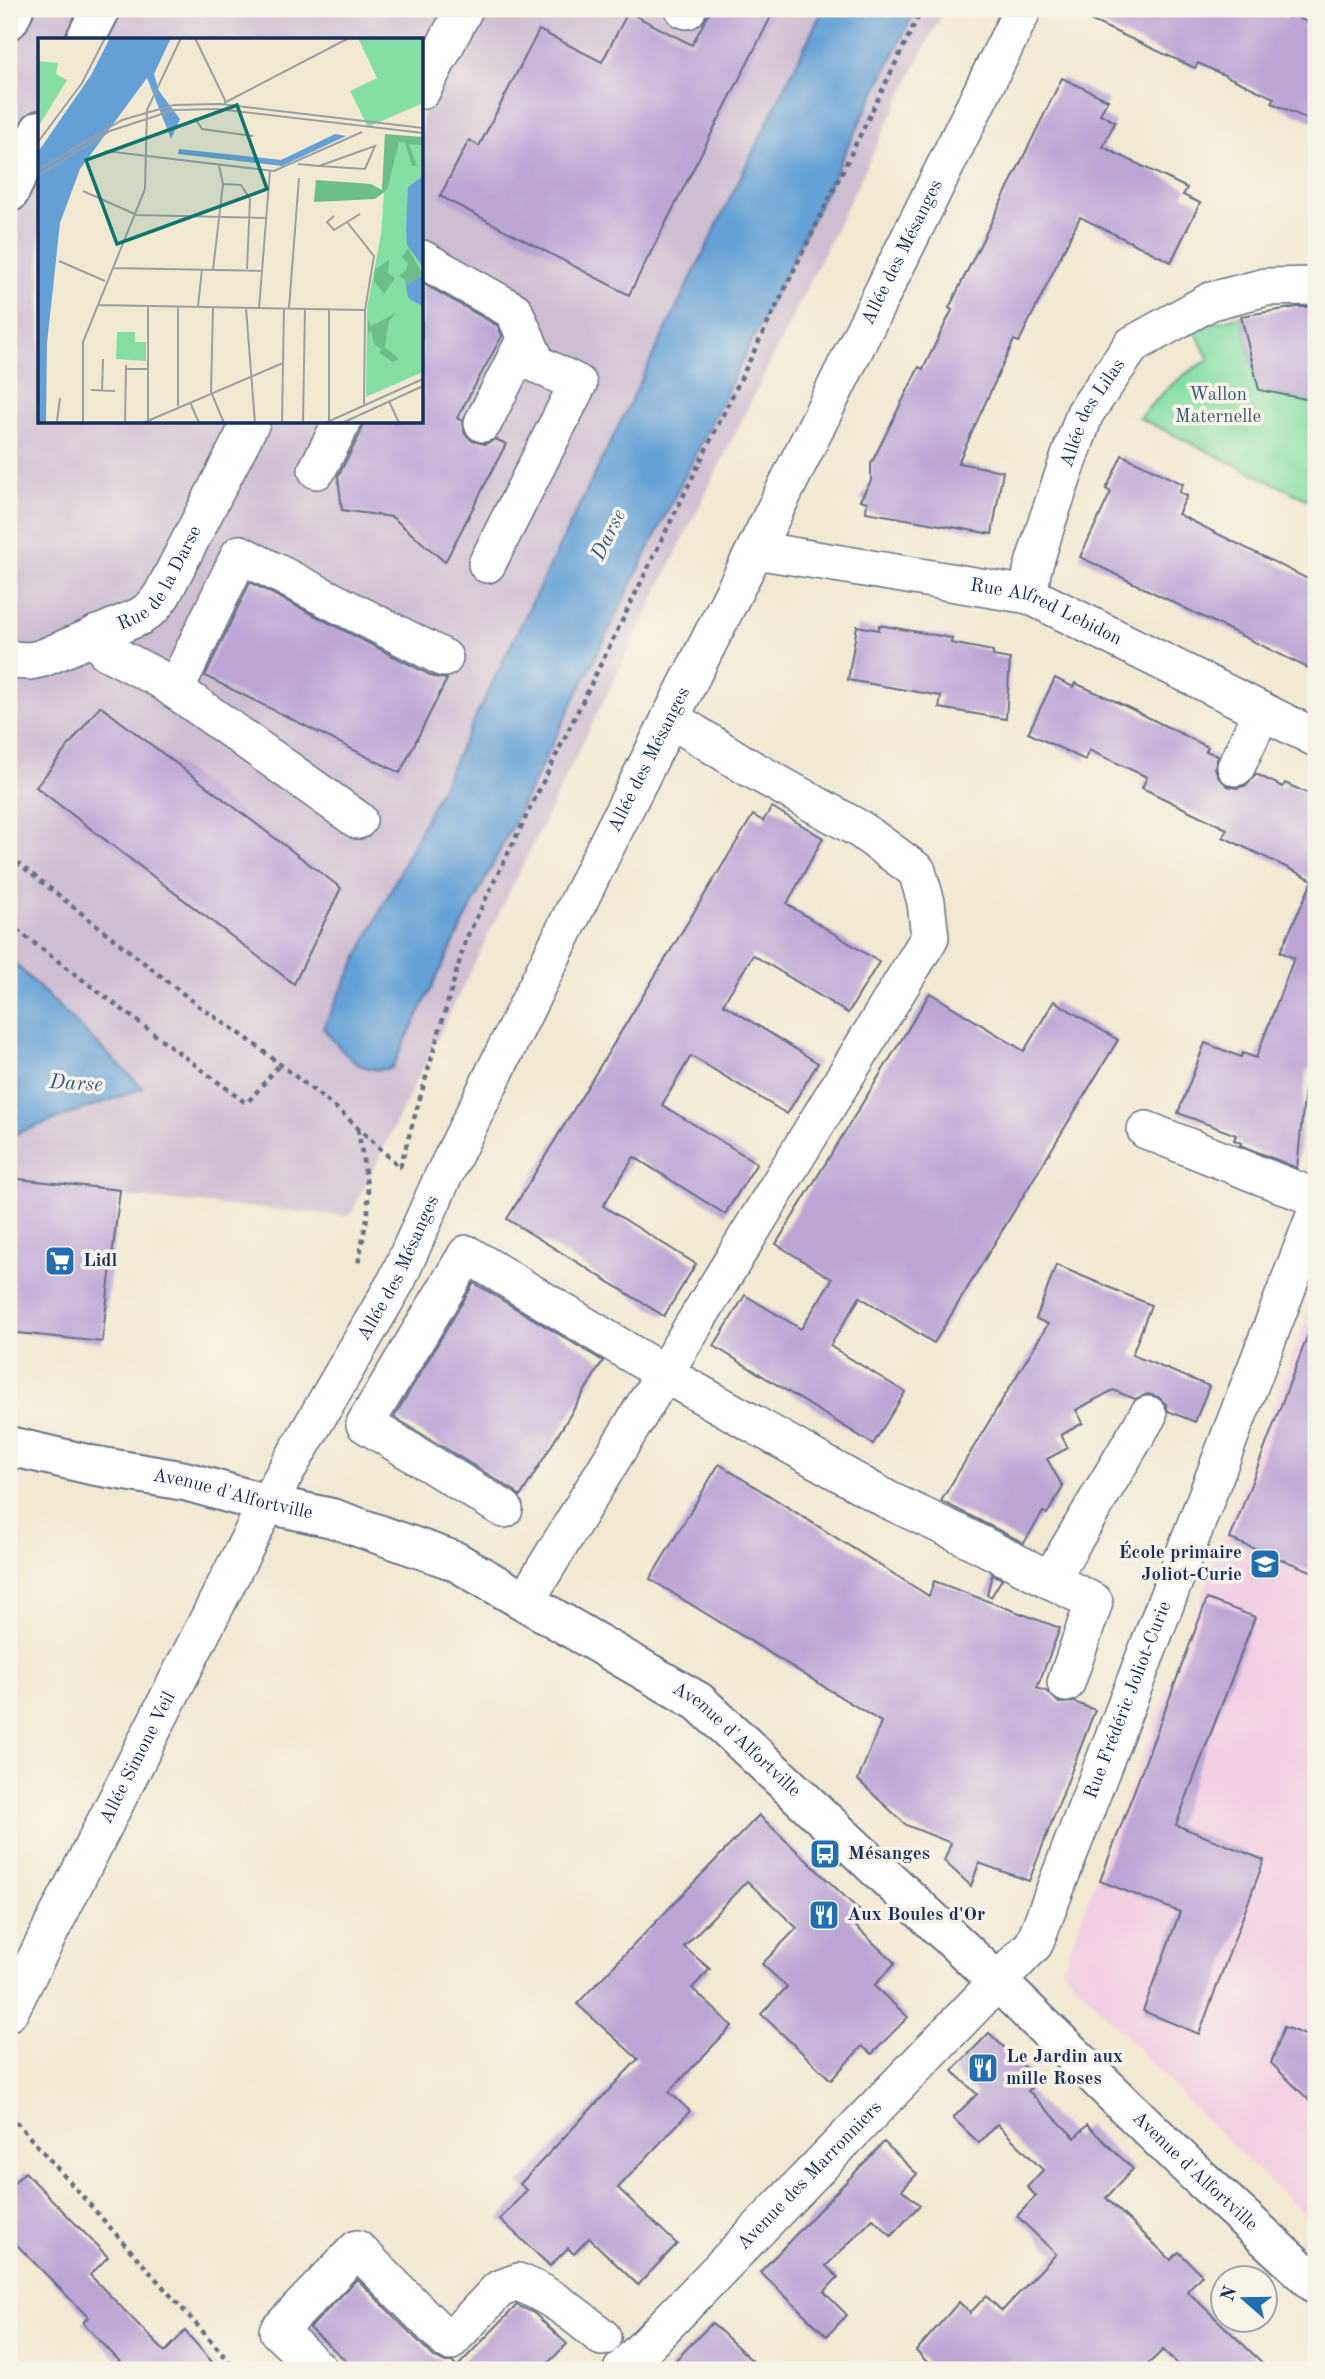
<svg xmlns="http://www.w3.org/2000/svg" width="1325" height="2379" font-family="'Old Standard TT',serif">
<rect width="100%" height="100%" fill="#f7f3e8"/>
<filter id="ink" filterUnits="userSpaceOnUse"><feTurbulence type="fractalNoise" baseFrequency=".0143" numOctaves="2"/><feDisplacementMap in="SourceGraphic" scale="14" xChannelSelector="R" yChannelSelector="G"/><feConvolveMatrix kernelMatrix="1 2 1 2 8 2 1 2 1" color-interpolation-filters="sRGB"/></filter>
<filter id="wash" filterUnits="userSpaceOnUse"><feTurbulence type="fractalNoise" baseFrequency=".00686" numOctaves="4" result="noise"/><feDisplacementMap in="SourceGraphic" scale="28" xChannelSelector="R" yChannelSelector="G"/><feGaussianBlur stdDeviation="1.57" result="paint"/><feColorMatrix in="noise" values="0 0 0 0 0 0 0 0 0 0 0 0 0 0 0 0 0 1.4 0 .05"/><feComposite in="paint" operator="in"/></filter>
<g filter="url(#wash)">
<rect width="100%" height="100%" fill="#f2e9d3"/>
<polygon fill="#f1d0e3" points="1310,1308 1316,1310 1316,2226 1202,2116 1062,1969"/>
<path fill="#cebed1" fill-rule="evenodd" d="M9 9H944L350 1216 9 1187ZM40 40H422V422H40Z"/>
<path fill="#85dfa5" stroke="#508782" stroke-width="2" d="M1241 316 1259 390 1316 401V504L1139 418C1160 395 1180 374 1209 360L1194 329Z"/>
<g fill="#65a1d6" stroke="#40689a" stroke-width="2">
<path d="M823 9H916L392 1068C357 1076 343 1052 323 1028Z"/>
<polygon points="9,958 143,1088 144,1088 9,1136"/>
</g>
<g id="blocks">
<g fill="#bca5d4">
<polygon points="711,9 775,9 629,295 440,196 469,140 479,146 539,30 602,62 628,12 692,45"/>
<polygon points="1066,9 1270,9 1289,18 1291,15 1316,26 1316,123 1272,103 1274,98 1198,63 1195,68"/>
<polygon points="1062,78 1108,100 1100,114 1115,122 1103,147 1187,188 1183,195 1200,203 1171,262 1080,217 1019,342 1014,340 958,463 1003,471 992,534 866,512 867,502 860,500 871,481 871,464 919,367 923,369 952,310 949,308"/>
<polygon points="422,283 498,326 502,336 457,418 463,421 465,434 473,441 485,444 496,439 506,444 445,562 392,517 342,510 338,476 361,432 363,422 422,422"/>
<polygon points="1298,307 1316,307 1316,401 1259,390 1241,316"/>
<polygon points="1122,455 1183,484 1179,492 1187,496 1178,514 1316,583 1316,672 1080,557 1111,492 1106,489"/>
<polygon points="250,582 434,677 447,679 400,773 205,676"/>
<polygon points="879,625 952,638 951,643 993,651 993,656 1010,659 1006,719 939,708 941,696 848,680 857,626 879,630"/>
<polygon points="1055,678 1073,687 1075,683 1113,700 1208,747 1206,751 1218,756 1215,768 1219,778 1228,786 1237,788 1247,785 1256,774 1283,787 1285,783 1316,797 1316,1072 1307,1069 1297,1168 1240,1145 1241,1143 1234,1140 1236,1135 1178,1113 1205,1043 1241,1057 1243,1053 1256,1058 1294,958 1280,952 1313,880 1223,837 1227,829 1142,788 1147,777 1089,750 1085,760 1028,733"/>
<polygon points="100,706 341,888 294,984 36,787"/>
<polygon points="772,807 823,838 787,904 879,962 848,1013 753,955 723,1004 818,1063 787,1114 691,1056 662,1105 757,1163 725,1214 634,1157 603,1206 696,1264 664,1316 507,1219 753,815 763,821"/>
<polygon points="930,993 1024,1051 1054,1001 1118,1040 934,1343 860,1297 830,1346 905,1392 873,1444 714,1346 745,1295 801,1329 832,1279 776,1244"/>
<polygon points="9,1178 120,1190 102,1342 9,1332"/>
<polygon points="1056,1265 1151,1305 1132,1355 1209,1386 1195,1422 1168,1411 1166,1404 1158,1397 1148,1394 1135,1399 1113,1390 1076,1410 1083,1423 1061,1435 1068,1448 1047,1459 1063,1487 1047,1514 1043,1512 1024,1543 941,1501 1048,1324 1036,1319"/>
<polygon points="474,1283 603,1361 520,1497 515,1491 394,1417"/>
<polygon points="1314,1319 1316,1320 1316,1573 1230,1539"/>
<polygon points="719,1464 929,1596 934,1581 1060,1628 1037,1688 1048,1692 1059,1703 1074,1702 1095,1710 1029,1881 979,1863 971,1886 944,1861 951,1843 906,1825 858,1780 881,1722 650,1579"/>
<polygon points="992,1574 1002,1579 991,1597 987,1595"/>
<polygon points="1207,1599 1255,1617 1176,1825 1264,1860 1199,2034 1143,2011 1180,1912 1100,1881"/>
<polygon points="759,1815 860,1911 850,1921 895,1963 874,1986 908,2017 872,2054 862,2046 831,2080 761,2014 787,1987 762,1964 797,1928 747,1881 684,1947 710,1969 692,1988 732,2026 669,2092 690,2111 618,2188 677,2244 638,2285 589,2238 574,2254 568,2248 550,2266 500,2219 527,2190 520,2184 638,2059 577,2004"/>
<polygon points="1284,2027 1316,2039 1316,2107 1271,2063"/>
<polygon points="989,2033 1038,2080 1028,2091 1075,2138 1087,2125 1133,2169 1106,2198 1171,2260 1179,2252 1202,2275 1187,2291 1270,2370 1184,2370 1163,2350 1142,2370 935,2370 916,2351 959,2302 970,2313 986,2296 1002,2311 1056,2254 1017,2216 1036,2196 1027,2187 1043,2170 997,2124 979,2143 953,2118 977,2094 952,2071"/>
<polygon points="884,2142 917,2174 902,2190 920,2205 891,2236 873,2219 826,2266 838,2277 824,2292 847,2315 827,2336 760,2272"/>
<polygon points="25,2172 108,2257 90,2275 165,2352 185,2331 219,2370 128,2370 83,2323 88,2317 9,2237 9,2188"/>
<polygon points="357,2279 434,2357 443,2362 452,2362 457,2367 517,2305 534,2313 567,2344 541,2370 356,2370 310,2328"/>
<polygon points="712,2323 762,2370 666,2370"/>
</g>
</g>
</g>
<g filter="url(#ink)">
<use href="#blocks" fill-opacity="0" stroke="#667087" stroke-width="2"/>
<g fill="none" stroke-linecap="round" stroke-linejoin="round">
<g stroke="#667087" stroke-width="40">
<g id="minor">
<polyline points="684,9 687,10"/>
<polyline points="422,90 464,9"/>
<polyline points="422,259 514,311 537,364 578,384 487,564"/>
<polyline points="483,423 526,338"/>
<polyline points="317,470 342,422"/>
<path id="s1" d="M755 550 1029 595 1316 738"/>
<path id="s2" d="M1029 595 1032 571 1047 522 1085 413 1132 345 1211 301 1266 287 1316 286"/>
<polyline points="97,634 106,651 160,679 358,820"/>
<path id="s3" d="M9 660 30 661 43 658 141 616 153 607 162 595 251 422"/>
<polyline points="175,690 240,554 444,658"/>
<polyline points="1236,767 1262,711"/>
<polyline points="1146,1130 1316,1198"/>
<polyline points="504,1509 365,1424 467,1254 663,1373 888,1500 956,1532 1094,1602 1066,1683"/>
<polyline points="1050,1580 1148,1415"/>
<polyline points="526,1600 930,937 926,902 917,871 861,830 748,767 670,718"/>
<path id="s4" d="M9 2012 267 1504 397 1280 441 1181 605 848 755 550 1023 9"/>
<path d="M319 2370 278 2331 357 2249 449 2342 499 2289 518 2282C550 2295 575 2314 602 2337"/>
<path id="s5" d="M622 2370 1034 1944 1316 1213"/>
</g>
</g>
<g stroke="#667087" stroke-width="42">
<g id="major">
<path id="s6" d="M9 1446 91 1465 185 1481 267 1504 332 1518 455 1561 699 1702 999 1983 1197 2175 1316 2284"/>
</g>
</g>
<g stroke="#667087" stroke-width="42">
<g id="highway">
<polyline points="9,20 14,9"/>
<polyline points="85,40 101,9"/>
<polyline points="9,193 40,130"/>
</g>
</g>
<g stroke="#667087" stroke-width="4.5" stroke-dasharray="5 5" stroke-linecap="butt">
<polyline points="9,856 200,1007 245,1037 340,1111 401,1168"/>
<polyline points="9,924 243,1101 248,1102 280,1064"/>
<polyline points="358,1129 368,1191 368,1212 358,1264"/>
<polyline points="400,1167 466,939 922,9"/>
<polyline points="9,2114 237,2370"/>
</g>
<use href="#minor" stroke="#fff" stroke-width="37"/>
<use href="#major" stroke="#fff" stroke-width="38"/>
<use href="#highway" stroke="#fff" stroke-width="38"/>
</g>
</g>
<defs>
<g id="supermarket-square" transform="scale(1.575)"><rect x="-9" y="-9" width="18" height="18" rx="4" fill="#1f6fb2" stroke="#f7f3e8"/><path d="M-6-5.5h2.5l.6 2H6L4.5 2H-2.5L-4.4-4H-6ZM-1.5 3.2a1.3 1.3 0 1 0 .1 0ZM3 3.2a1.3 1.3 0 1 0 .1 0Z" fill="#fff"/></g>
<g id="school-square" transform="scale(1.575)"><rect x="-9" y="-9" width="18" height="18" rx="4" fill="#1f6fb2" stroke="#f7f3e8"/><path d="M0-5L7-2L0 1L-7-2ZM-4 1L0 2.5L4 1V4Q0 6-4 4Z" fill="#fff"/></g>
<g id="bus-square" transform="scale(1.575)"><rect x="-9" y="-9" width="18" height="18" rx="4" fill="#1f6fb2" stroke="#f7f3e8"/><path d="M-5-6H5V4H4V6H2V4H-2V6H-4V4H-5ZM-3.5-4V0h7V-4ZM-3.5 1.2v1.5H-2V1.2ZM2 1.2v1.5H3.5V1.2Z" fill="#fff"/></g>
<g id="restaurant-square" transform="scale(1.575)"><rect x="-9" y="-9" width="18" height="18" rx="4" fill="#1f6fb2" stroke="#f7f3e8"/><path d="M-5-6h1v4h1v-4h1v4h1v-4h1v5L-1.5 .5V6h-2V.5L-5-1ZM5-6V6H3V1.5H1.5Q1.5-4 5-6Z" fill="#fff"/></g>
</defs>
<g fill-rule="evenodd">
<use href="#supermarket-square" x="60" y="1261"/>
<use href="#school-square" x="1265" y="1564"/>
<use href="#bus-square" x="825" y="1854"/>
<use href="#restaurant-square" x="824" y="1915"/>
<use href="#restaurant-square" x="983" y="2068"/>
</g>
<g text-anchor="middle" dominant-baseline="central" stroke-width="7" stroke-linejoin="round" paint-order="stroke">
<g font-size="19" fill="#1b2f5e" stroke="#f7f3e8">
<text stroke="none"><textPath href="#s4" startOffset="1974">Allée des Mésanges</textPath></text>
<text stroke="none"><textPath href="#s2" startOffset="194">Allée des Lilas</textPath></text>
<text stroke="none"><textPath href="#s3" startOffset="182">Rue de la Darse</textPath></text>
<text stroke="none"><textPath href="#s1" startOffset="299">Rue Alfred Lebidon</textPath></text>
<text stroke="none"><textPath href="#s4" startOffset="1407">Allée des Mésanges</textPath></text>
<text stroke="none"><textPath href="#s4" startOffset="840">Allée des Mésanges</textPath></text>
<text stroke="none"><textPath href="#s6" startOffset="229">Avenue d'Alfortville</textPath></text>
<text stroke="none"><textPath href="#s5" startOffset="854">Rue Frédéric Joliot-Curie</textPath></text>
<text stroke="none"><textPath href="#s6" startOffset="796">Avenue d'Alfortville</textPath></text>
<text stroke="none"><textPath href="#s4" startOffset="285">Allée Simone Veil</textPath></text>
<text stroke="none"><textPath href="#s6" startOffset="1426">Avenue d'Alfortville</textPath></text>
<text stroke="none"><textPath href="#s5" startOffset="270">Avenue des Marronniers</textPath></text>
</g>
<g font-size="19" fill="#365b70" stroke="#f7f3e8">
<text x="1218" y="395">Wallon<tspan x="1218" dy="22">Maternelle</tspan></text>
</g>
<g font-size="19" font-weight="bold" fill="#1b2f5e" stroke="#f7f3e8" text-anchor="start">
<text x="83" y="1261">Lidl</text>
<text x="1242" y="1553" text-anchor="end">École primaire<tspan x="1242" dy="22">Joliot-Curie</tspan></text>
<text x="848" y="1854">Mésanges</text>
<text x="847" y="1915">Aux Boules d'Or</text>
<text x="1006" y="2057">Le Jardin aux<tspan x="1006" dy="22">mille Roses</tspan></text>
</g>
<g font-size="21" font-style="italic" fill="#355788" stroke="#f7f3e8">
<text transform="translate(609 535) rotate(-64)">Darse</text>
<text transform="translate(76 1084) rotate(3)">Darse</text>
</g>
</g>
<g transform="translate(38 38)">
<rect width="385" height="385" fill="#f2e9d3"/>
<path d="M320 0H385V65L330 89 312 53 339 40ZM0 23 20 25 18 36 29 42 2 86ZM350 100 385 102V334L328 359 329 270 343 196ZM79 294H97V304H108V323L78 321Z" fill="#85dfa5"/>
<path d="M347 96 385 99V107L371 106 379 128H374L367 105 361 104 349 152 337 161 276 164 278 142 333 146 344 152ZM370 210 385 237 368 248 370 260 367 242 361 238 368 232 370 226 364 219ZM351 222 350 235 357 240 346 256 336 243 337 231ZM358 275 351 283 347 309 361 321 355 324 341 315 343 311 336 306 333 292 330 296V282L333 288Z" fill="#6cbe8a"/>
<path d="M72 0H133L116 36 121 53 142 81 133 101 109 40 42 131 22 185 9 305 8 385H0V114L53 37ZM297 96 308 98 244 128 140 116 141 111 243 122ZM385 138V229L369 207 368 192 370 149ZM385 237V268H384L370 260 368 248Z" fill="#65a1d6"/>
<path fill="none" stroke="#9c9fa4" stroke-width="2" d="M157 0 188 64M186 65 311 0M157 80 164 91 215 98M0 104 44 45 67 0M67 113 236 133 324 94M260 126 281 128 327 131 337 108 281 128M0 132 84 82 136 67 182 66 385 90M0 138 72 93 136 72 179 71 385 95M185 146 203 147 212 161 209 231M45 153 99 177 229 180M296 178 289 184 296 192 322 176M309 184 336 218 327 272 326 366M21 223 67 243M75 230 225 233M175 232 185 146 181 128M60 267 327 272M160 268 164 231M175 269 173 354 186 385M208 270 217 385M221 270 232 133M251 270 261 140M88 331H110M53 352 77 353M64 353 65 321M351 363 361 385M152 364 161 385M140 368V268M110 382V268M19 383 22 360M291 384V271M45 385V304L107 151 109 72 143 0M87 385 88 327M105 385 245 325M244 385 246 270M265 385 267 270M287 385 385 341M304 385 385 348"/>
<path fill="#0f766e" fill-opacity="0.15" stroke="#0f766e" stroke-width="3.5" d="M199 67 229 151 79 206 48 122Z"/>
<rect width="385" height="385" fill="none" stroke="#1b2f5e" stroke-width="3.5"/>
</g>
<rect width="1325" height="2379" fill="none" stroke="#f7f3e8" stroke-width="35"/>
<g transform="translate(1244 2299) rotate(290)"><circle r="33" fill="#f7f3e8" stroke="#9fa5b1" stroke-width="2"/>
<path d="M0-5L12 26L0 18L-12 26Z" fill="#1f6fb2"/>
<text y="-10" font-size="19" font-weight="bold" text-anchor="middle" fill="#1b2f5e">N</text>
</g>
</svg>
